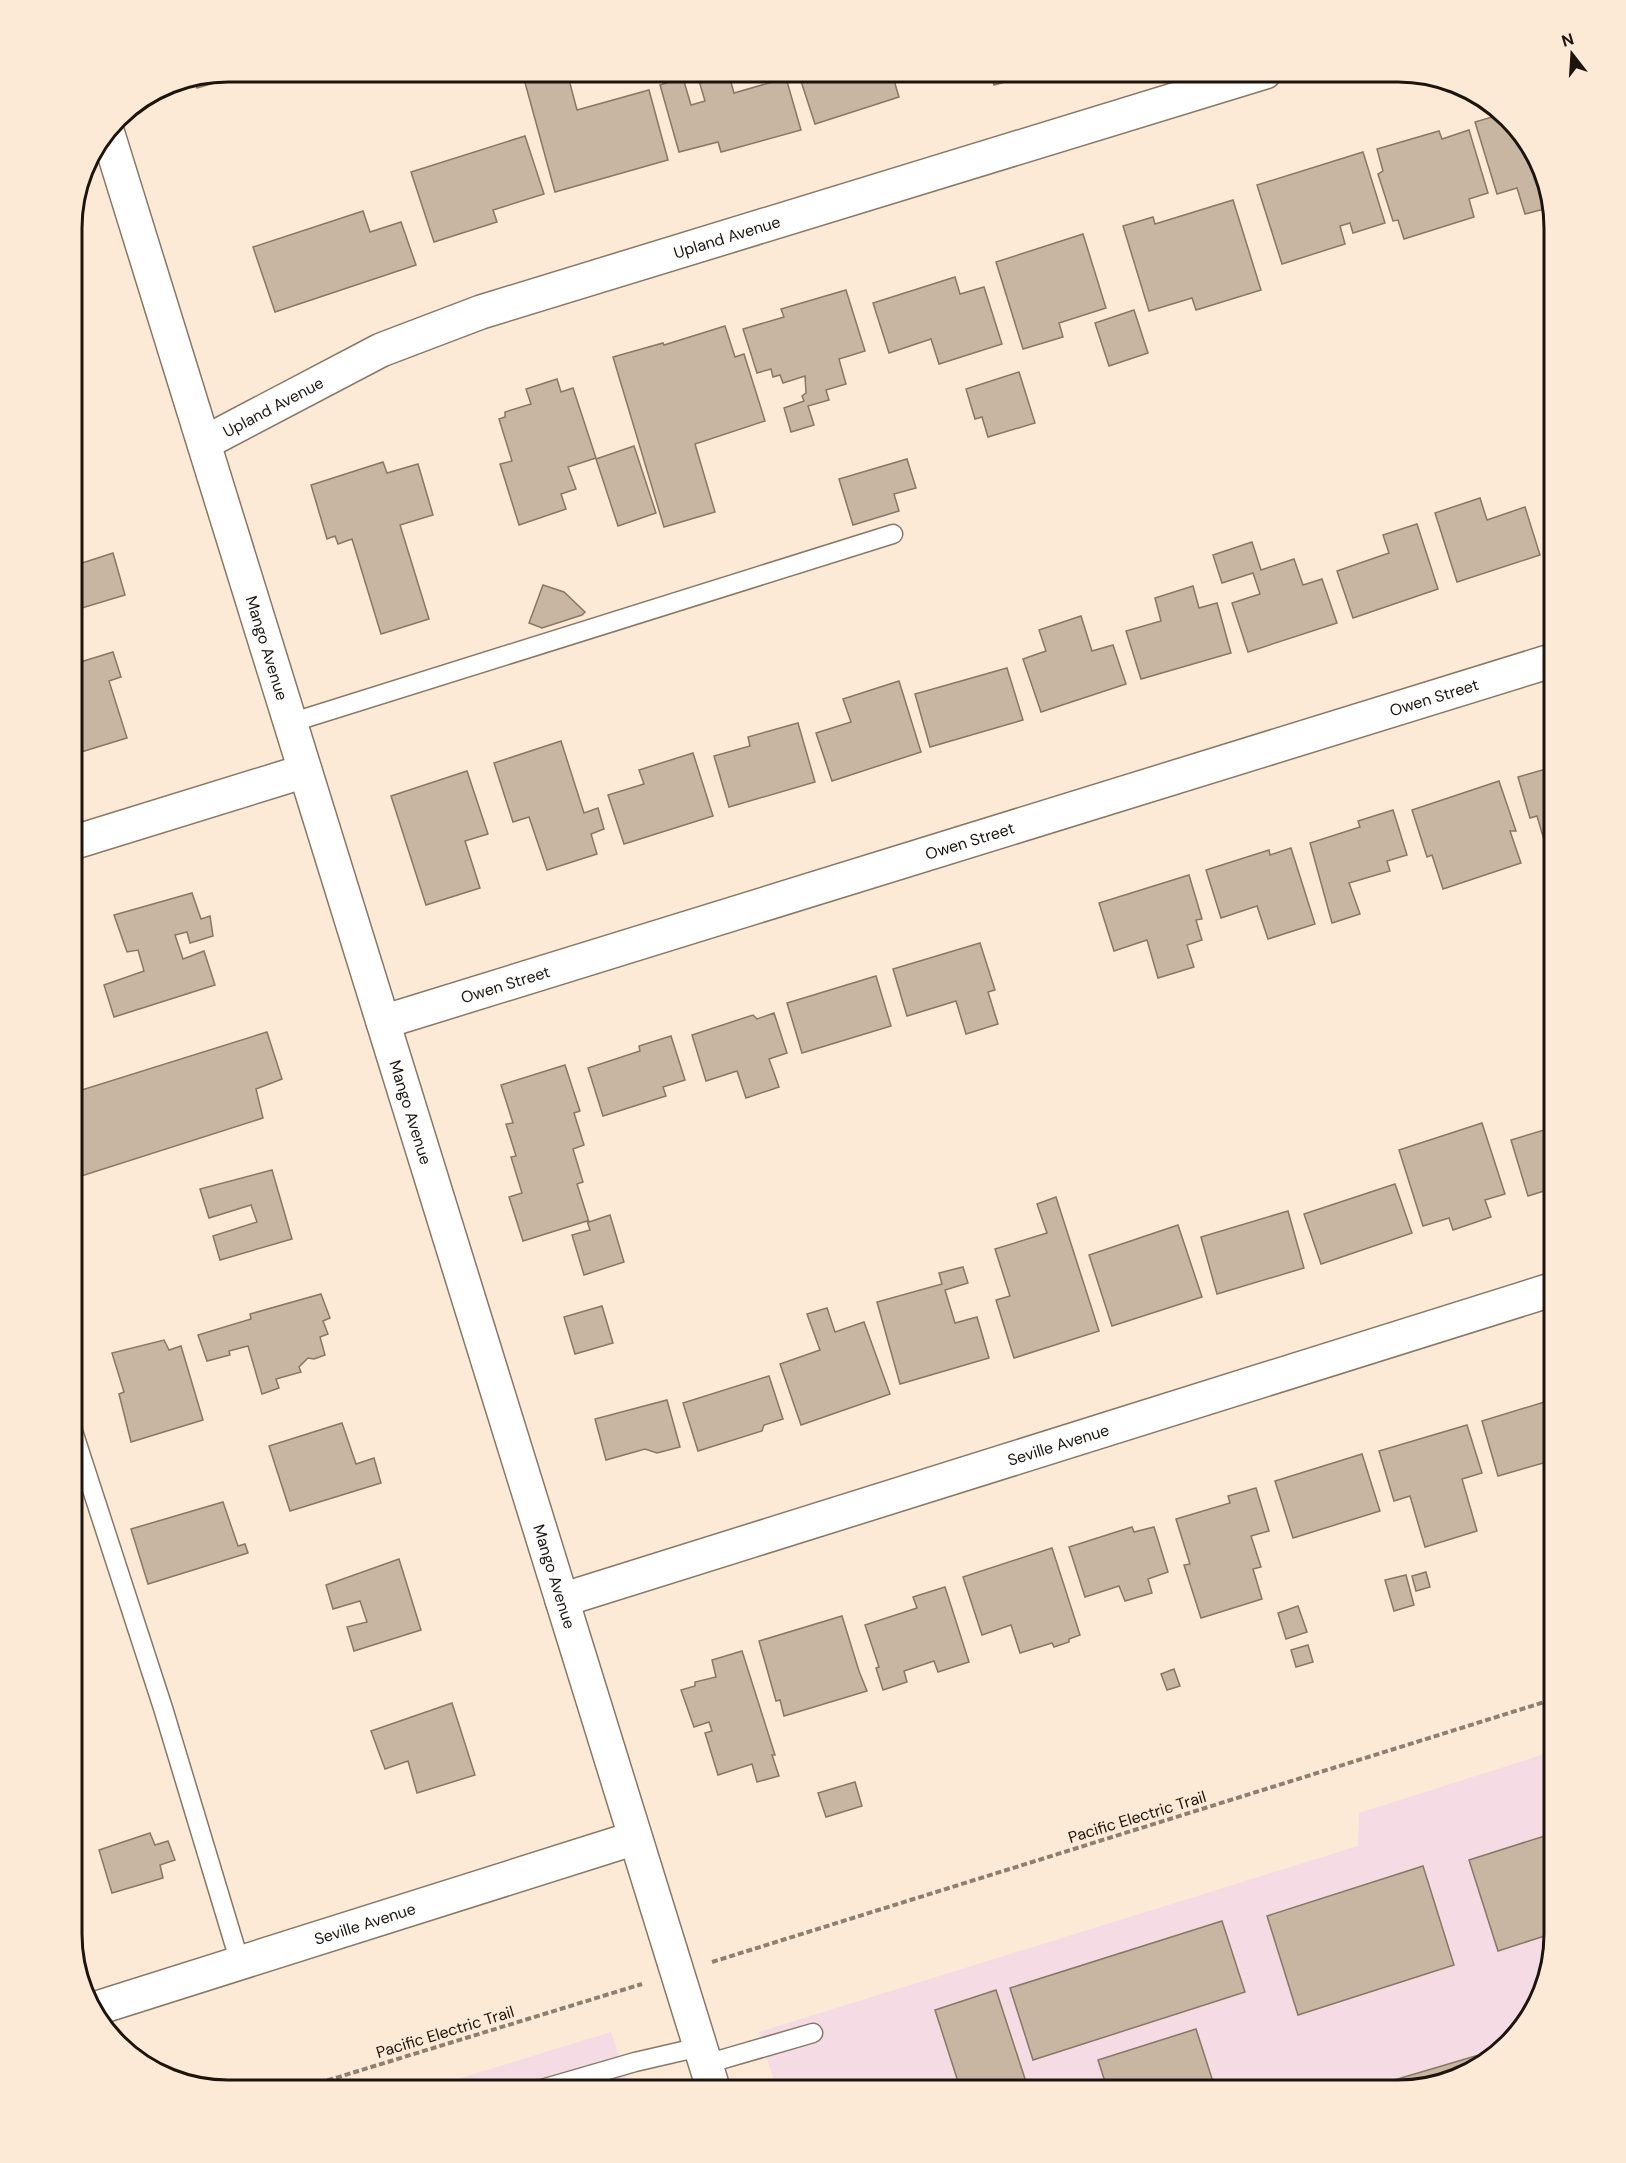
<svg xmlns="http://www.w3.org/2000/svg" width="1626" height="2163" font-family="'DM Sans',sans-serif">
<rect width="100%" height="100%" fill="#fdead6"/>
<g fill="#f5dbe3">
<polygon points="1554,1751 1554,1935 1533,2012 1484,2065 1398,2091 777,2091 759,2032 1358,1846 1359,1813"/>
<polygon points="611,2032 631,2091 418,2091"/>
</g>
<g fill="#c8b5a2" stroke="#887765" stroke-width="1.5">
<polygon points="229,72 242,72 241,75 197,88 194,79"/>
<polygon points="549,72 567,72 577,110 649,90 668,160 555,192 524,79"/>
<polygon points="704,72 728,72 734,93 786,78 801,130 721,152 718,142 679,152 660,85 683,78 691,105 705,101 697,74"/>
<polygon points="798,72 908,72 893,77 899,97 815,124"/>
<polygon points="990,72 1022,72 1023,77 994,85"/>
<polygon points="1499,115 1528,142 1548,208 1525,214 1517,188 1497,194 1475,122"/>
<polygon points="1469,130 1488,193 1469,199 1474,217 1404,239 1398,220 1393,221 1378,174 1383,171 1377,149 1439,131 1442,139"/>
<polygon points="525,136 544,194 493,210 497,222 434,242 411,172"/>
<polygon points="1363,152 1385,223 1353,233 1350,223 1340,226 1345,244 1282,264 1257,185"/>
<polygon points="1233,200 1261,290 1196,310 1192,298 1149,311 1123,226 1153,217 1155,224"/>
<polygon points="363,211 370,232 401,222 416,265 275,312 253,247"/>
<polygon points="1083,234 1106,308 1059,323 1063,337 1023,349 996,262"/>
<polygon points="955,277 960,294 984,287 1002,344 939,364 931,339 889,353 873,303"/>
<polygon points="846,290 865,351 839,359 846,384 826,390 829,400 808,406 814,425 791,432 784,408 804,401 802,396 806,393 805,376 783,383 780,375 773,377 771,369 757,373 743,329 784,317 781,309"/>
<polygon points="1134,310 1148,353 1109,366 1095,323"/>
<polygon points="725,326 735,357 744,354 765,421 695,444 715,512 664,527 613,357 663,343 664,345"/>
<polygon points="1019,372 1035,423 988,437 982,417 975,419 966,389"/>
<polygon points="557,379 561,392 573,388 596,458 568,467 576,489 561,494 566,509 519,525 500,464 512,461 499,419 505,417 505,412 531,404 526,389"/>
<polygon points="634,446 656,513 618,526 596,459"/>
<polygon points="907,459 916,488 894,494 899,511 853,525 839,479"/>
<polygon points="383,462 387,473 418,464 433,515 400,525 429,619 381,634 352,539 338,544 335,536 327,539 311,485"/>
<polygon points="1480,498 1487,520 1525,507 1540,555 1457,582 1435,513"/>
<polygon points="1554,504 1554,536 1544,507"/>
<polygon points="1417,524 1438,589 1353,618 1337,571 1389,553 1383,535"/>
<polygon points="1252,542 1261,570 1294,559 1303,585 1322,579 1337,623 1248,652 1232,603 1260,594 1253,573 1222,583 1213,555"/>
<polygon points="113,553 125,595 72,611 72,556 76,565"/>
<polygon points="543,585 564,592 585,612 582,615 542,628 529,623"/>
<polygon points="1193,586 1199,608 1217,603 1231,653 1141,679 1126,631 1161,621 1155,598"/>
<polygon points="1081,616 1092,651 1113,645 1126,684 1041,712 1023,659 1046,651 1039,630"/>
<polygon points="113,652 121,677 109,681 127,738 81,752 75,733 72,734 72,658 74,664"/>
<polygon points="1007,668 1023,720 930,747 915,694"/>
<polygon points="899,681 921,752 832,781 816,733 851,722 843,699"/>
<polygon points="798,723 815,782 729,807 714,756 750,746 748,737"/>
<polygon points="561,741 584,813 598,808 604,829 591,834 597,854 547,870 529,817 513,822 494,763"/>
<polygon points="693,753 713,816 624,844 608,795 644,784 639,770"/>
<polygon points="1554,758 1554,848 1547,850 1537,816 1530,818 1518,777 1553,767 1551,759"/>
<polygon points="467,771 488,834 465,841 480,888 426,905 391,796"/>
<polygon points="1499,781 1516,831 1510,831 1521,863 1443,889 1432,855 1427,857 1412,810"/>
<polygon points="1393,810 1407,855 1387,861 1390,871 1349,883 1360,914 1332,923 1310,843 1360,827 1358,821"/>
<polygon points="1291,848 1315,924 1268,939 1257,906 1221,918 1206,870 1269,850 1270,855"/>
<polygon points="1189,875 1202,919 1196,920 1202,940 1187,945 1194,967 1158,978 1147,940 1114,951 1099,903"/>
<polygon points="192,893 201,919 210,916 213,936 190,943 187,932 175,935 183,959 204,951 215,985 114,1017 104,985 144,971 138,950 127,952 114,915"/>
<polygon points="980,943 995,990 988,992 998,1024 966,1034 956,1001 907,1016 893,969"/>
<polygon points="876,976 891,1026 802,1053 787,1003"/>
<polygon points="774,1013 787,1053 769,1059 779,1087 746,1098 737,1071 706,1081 692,1035 753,1015 757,1019"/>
<polygon points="267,1032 282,1079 256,1089 263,1118 72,1179 72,1093"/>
<polygon points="671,1036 685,1080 663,1087 666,1096 603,1116 588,1068 640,1051 639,1046"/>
<polygon points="565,1065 580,1111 574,1113 584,1145 573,1149 583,1182 577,1184 589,1222 610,1215 624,1262 584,1275 572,1235 590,1230 587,1221 523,1241 509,1197 522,1193 511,1157 516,1156 506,1124 513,1123 501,1085"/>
<polygon points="1482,1123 1505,1194 1485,1200 1491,1217 1453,1230 1449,1218 1423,1226 1399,1150"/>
<polygon points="1554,1127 1554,1188 1528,1196 1511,1140"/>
<polygon points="272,1170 292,1239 220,1260 213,1236 257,1222 251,1205 209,1218 200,1189"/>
<polygon points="1395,1184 1412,1233 1321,1264 1304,1214"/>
<polygon points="1056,1197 1099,1331 1014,1358 996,1300 1010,1296 995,1249 1047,1233 1037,1204"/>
<polygon points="1288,1211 1304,1268 1217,1294 1201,1237"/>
<polygon points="1178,1225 1202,1297 1112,1326 1089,1255"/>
<polygon points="963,1267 968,1283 945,1290 955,1323 977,1317 989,1358 900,1384 877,1302 942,1284 939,1273"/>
<polygon points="321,1294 330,1318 323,1321 328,1334 320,1337 325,1355 314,1359 308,1358 299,1367 301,1372 276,1379 279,1388 262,1394 248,1346 229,1351 230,1355 207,1361 198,1335 251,1319 250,1314"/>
<polygon points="602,1306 613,1343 575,1354 564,1317"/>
<polygon points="827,1308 835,1332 864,1322 890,1394 801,1425 780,1364 820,1350 807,1314"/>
<polygon points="164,1340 169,1350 181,1346 203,1420 131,1442 119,1394 124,1392 112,1353"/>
<polygon points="769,1376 783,1419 764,1425 762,1431 698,1451 683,1403"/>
<polygon points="1554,1399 1554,1460 1498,1476 1482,1421"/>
<polygon points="667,1400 680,1447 657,1453 645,1449 606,1460 595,1419"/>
<polygon points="342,1423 356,1464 374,1458 381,1483 290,1511 269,1446"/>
<polygon points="1467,1425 1482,1473 1462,1479 1477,1531 1425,1547 1410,1496 1394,1501 1379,1451"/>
<polygon points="1362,1454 1380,1511 1293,1538 1275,1481"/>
<polygon points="1256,1488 1269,1531 1251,1536 1261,1567 1253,1569 1262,1599 1201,1618 1184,1565 1190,1564 1176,1519 1230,1503 1228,1496"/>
<polygon points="223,1502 238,1546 245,1544 248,1553 148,1584 131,1529"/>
<polygon points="1132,1527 1134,1532 1154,1527 1168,1572 1148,1579 1152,1593 1125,1601 1119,1586 1085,1597 1069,1547"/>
<polygon points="1052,1548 1080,1635 1069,1639 1069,1642 1054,1647 1052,1643 1020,1653 1011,1625 982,1635 963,1577"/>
<polygon points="399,1559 421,1630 354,1651 347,1627 367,1622 360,1601 333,1609 326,1585"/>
<polygon points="1426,1572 1430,1587 1416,1591 1412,1576"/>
<polygon points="1406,1575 1414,1605 1394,1611 1385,1580"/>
<polygon points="945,1587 969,1662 938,1672 934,1661 904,1671 907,1682 883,1690 876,1668 879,1667 865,1625 917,1608 913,1597"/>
<polygon points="1298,1606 1307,1632 1286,1639 1278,1613"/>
<polygon points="842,1616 859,1671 867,1691 784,1716 780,1700 776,1701 759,1641"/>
<polygon points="1308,1645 1313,1662 1296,1667 1291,1650"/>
<polygon points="742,1651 775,1755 772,1755 779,1776 757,1782 752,1764 718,1775 705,1733 712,1731 709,1722 694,1727 681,1690 695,1686 695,1682 716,1677 712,1660"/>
<polygon points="1174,1669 1180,1686 1167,1690 1161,1674"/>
<polygon points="452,1703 475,1775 417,1793 408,1761 385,1769 371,1731"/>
<polygon points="855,1782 862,1806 826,1817 818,1793"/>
<polygon points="150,1833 155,1845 168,1841 175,1860 160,1865 163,1878 112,1893 99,1850"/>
<polygon points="1554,1833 1554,1933 1498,1951 1469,1860"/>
<polygon points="1423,1866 1454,1965 1298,2015 1267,1916"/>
<polygon points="1222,1921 1245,1992 1033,2060 1010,1988"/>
<polygon points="996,1990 1029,2091 961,2091 935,2010"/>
<polygon points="1196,2029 1216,2091 1108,2091 1098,2060"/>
<polygon points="1499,2049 1484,2065 1398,2091 1357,2091"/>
</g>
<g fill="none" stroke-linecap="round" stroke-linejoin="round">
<g stroke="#876" stroke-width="21">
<g id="service">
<polyline points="290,723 893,534"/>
<polyline points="72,1428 163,1708 240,1963"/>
<polyline points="706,2064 813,2033"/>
<polyline points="535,2091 635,2062 700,2047"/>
</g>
</g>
<g stroke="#876" stroke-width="36">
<g id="minor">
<path id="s1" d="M204 443 381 350 481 312 1265 72"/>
<polyline points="72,843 305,771"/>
<path id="s2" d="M383 1022 1554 660"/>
<path id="s3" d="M562 1600 1554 1289"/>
<path id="s4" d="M94 2009 635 1838"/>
</g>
</g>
<g stroke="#876" stroke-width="36">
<g id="tertiary">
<path id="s5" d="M108 134 714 2091"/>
</g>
</g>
<g stroke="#8d8073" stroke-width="4" stroke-dasharray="6 3" stroke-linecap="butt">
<polyline points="712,1962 1554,1699"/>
<polyline points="293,2091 642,1984"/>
</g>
<use href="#service" stroke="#fff" stroke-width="18"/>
<use href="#minor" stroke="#fff" stroke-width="33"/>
<use href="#tertiary" stroke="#fff" stroke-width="33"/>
</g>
<g text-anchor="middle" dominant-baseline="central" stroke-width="5" stroke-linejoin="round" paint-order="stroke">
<g font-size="16" fill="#1c150e" stroke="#fdead6">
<text stroke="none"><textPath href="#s1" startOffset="564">Upland Avenue</textPath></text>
<text stroke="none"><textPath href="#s1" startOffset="78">Upland Avenue</textPath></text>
<text stroke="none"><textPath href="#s5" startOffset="538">Mango Avenue</textPath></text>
<text stroke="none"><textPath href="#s2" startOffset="1100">Owen Street</textPath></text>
<text stroke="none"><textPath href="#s2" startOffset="614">Owen Street</textPath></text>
<text stroke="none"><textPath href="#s2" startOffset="128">Owen Street</textPath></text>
<text stroke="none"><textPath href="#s5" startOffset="1024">Mango Avenue</textPath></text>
<text stroke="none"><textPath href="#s3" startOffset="520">Seville Avenue</textPath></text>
<text stroke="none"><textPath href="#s5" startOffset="1510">Mango Avenue</textPath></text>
<text transform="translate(1137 1817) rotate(-17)">Pacific Electric Trail</text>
<text stroke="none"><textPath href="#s4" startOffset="284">Seville Avenue</textPath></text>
<text transform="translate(445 2032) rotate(-17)">Pacific Electric Trail</text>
</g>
</g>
<path d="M0 0H1626V2163H0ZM228 82H1398A146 146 0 0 1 1544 228V1934A146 146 0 0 1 1398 2080H228A146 146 0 0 1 82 1934V228A146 146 0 0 1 228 82Z" fill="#fdead6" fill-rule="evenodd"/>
<path fill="none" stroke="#1c150e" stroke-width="3" d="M228 82H1398A146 146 0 0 1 1544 228V1934A146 146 0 0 1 1398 2080H228A146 146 0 0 1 82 1934V228A146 146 0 0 1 228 82Z"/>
<g transform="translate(1572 54) rotate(343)" stroke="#fdead6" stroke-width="4.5" paint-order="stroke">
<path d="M0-4.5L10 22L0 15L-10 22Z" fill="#1c150e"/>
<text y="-9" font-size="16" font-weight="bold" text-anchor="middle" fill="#1c150e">N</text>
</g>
</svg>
